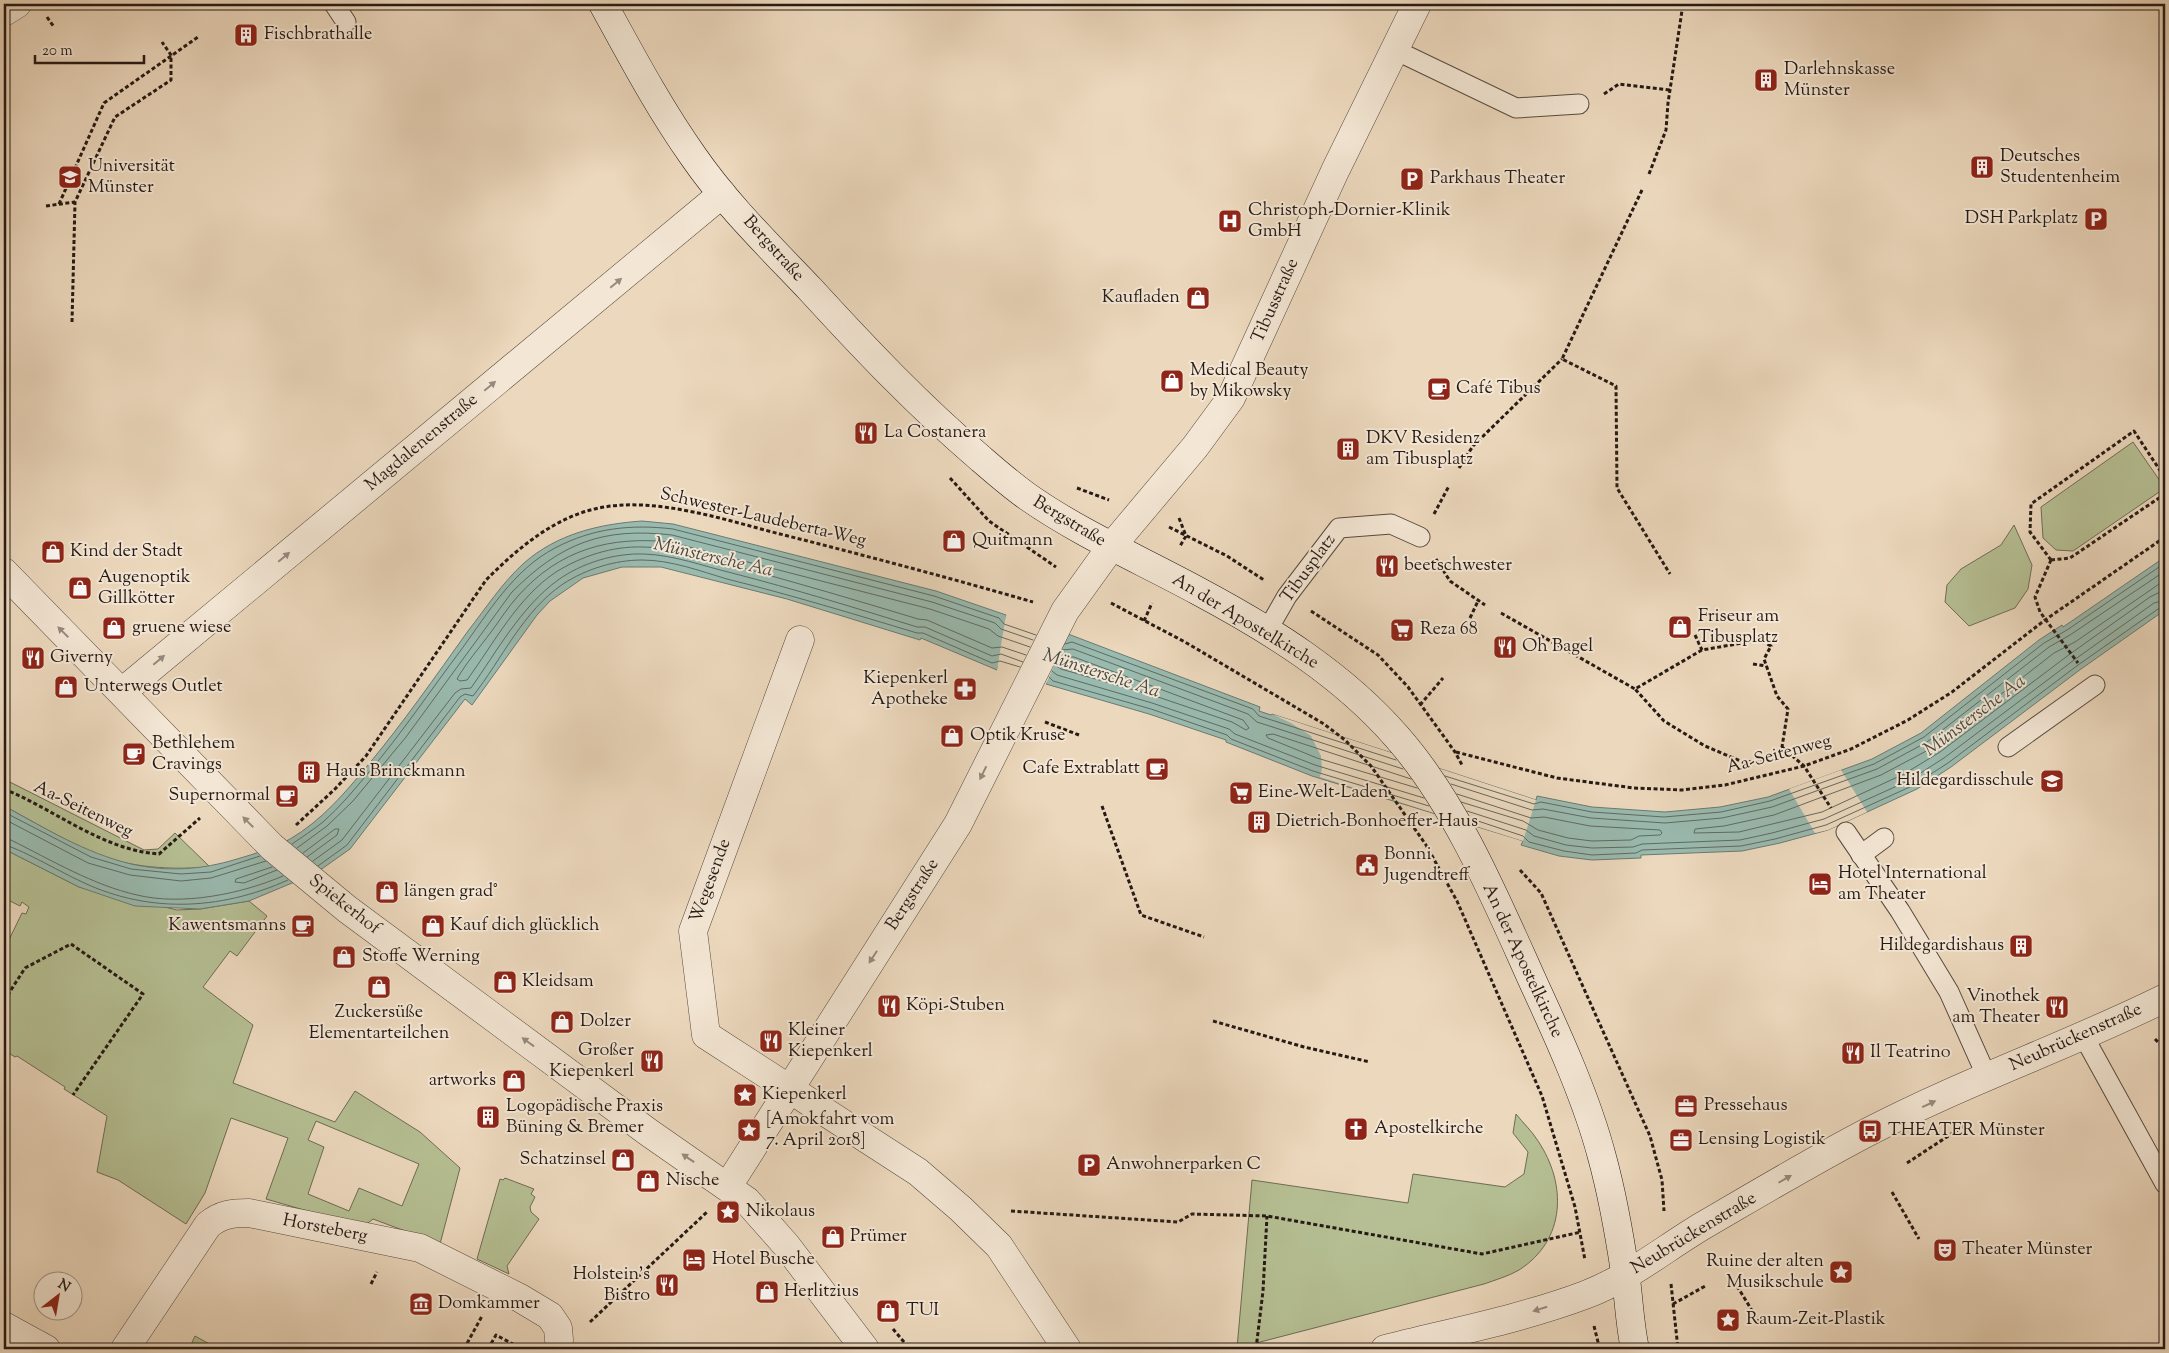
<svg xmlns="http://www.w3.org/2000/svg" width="2169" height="1353" font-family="'Sorts Mill Goudy',serif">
<rect width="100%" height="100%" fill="#ecd8bd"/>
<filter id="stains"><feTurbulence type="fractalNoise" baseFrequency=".004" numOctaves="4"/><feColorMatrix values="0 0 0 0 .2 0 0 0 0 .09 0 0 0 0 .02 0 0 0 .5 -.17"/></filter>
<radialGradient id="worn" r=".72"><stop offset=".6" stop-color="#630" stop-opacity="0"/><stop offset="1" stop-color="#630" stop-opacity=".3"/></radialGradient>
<g fill="#b5bf93" stroke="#6e6c54" fill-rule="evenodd">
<polygon points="2133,442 2165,488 2073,551 2056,550 2043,538 2041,507"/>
<polygon points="2014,525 2032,565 2028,589 2015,608 1969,626 1945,602 1947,585 1961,569 2001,545"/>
<path d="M4 779 144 850 158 849 175 833 210 867C171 870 130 868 93 853 62 840 33 821 4 806Z"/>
<path d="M4 849 79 887 177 910 200 909 249 901 267 916 237 956 230 951 203 987 253 1025 233 1083 335 1122 355 1091 420 1132 460 1168 440 1244 373 1219 363 1227 266 1199 288 1138 231 1118 205 1193 186 1224 118 1180 97 1172 107 1116 64 1089 65 1087 17 1056 15 1057 4 1050V950L22 913 26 914 29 907 22 902 20 906 4 898ZM316 1121 419 1164 402 1206 359 1188 349 1211 308 1194 324 1147 308 1140Z"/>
<path d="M1516 1114C1523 1123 1532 1131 1538 1141 1567 1184 1566 1240 1519 1270 1509 1276 1495 1280 1484 1284L1237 1348 1252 1180 1408 1203 1413 1174 1505 1187 1524 1174 1528 1152 1513 1133Z"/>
<polygon points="505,1178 534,1189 531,1194 535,1197 530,1207 531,1212 539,1219 507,1266 509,1274 477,1259 500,1179 503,1180"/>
<polygon points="195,1336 215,1347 214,1349 189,1349"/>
</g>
<path fill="#99baaf" stroke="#6b7a71" d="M642 521 673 524 936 591 1006 615V619L1065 639 1068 634 1260 707 1259 711 1271 715 1272 714 1530 798 1536 800 1537 796 1592 807 1665 812 1720 807 1768 797 1872 759 1921 733 2039 640 2062 625 2063 627 2165 557V610L2081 669 1951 767 1917 789 1828 830 1780 843 1742 851 1641 855V858L1592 860 1559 856 1521 845 1523 841 1517 839 1312 776 1226 742V740L1149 714 1046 684 1047 682 998 666 997 670 921 638 920 640 787 599 661 567H622L583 578 550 601 537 615 472 705 465 699 350 849 316 873 249 901 200 909 135 906 79 887 4 849V806C45 828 85 853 131 864 168 872 201 870 237 859 254 854 275 848 290 839 321 821 345 793 368 765 403 723 435 677 468 631 486 608 502 583 524 563 557 534 599 524 642 521Z"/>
<g fill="#ecd8bd">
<polygon points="1006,615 1009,617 1064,636 1068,634 1046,684 1000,668 999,671 997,670"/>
<polygon points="1272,714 1536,800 1523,841 1320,777 1322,769 1321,756 1311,736 1291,723"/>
<polygon points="1841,770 1867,812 1828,830 1815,833 1789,789"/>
</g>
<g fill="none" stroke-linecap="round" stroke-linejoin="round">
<g stroke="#606a62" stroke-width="1">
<polyline points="2165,580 2075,642 2054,653 1932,748 1881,775 1774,815 1724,826 1695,829 1694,833 1739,832 1822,812 1904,774 1940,752 2070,654 2150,597 2158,593 2165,592"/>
<polyline points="1065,644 1072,642 1253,709 1259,716 1396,760"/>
<polyline points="1062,650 1073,649 1248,714 1257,722 1403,769"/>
<path d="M1026 655 1002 647 992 648 927 620 918 619C856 600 794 582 732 565 702 558 673 547 643 547 612 546 582 556 556 572 518 597 494 643 467 680L460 681 457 679C466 663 480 647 491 632 500 620 508 607 518 596 560 549 610 536 670 542L930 609 989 629 998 636 1030 647"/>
<polyline points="1055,665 1061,669 1155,696 1232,722 1246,730 1249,728 1243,720 1074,657 1059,657"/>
<polyline points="1052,671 1057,675 1152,703 1229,729 1235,734 1315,765 1424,798"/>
<polyline points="1049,677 1053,681 1151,709 1227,735 1231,739 1313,771 1429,806"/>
<polyline points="1445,776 1534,804 1541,802 1592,812 1664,817 1721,812 1770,801 1874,764 1924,737 2044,643 2067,630 2165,563"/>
<polyline points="1411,779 1273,734 1266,735 1268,738 1317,758 1417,788"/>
<polyline points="1451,784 1532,810 1543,809 1591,818 1665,823 1722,818 1772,807 1877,769 1927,742 2049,647 2070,635 2165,571"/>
<polyline points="1457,794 1531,818 1544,817 1590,826 1660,830 1662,833 1660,835 1639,836 1631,840 1592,841 1568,838 1538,830 1523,821 1461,802"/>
<polyline points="1467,811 1526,830 1534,836 1566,845 1592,848 1633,847 1642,844 1740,840 1772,833 1824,819 1908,781 1944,758 2074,660 2154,603 2165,600"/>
<polyline points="4,812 91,857 131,869 181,874 211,872 260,856"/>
<polyline points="4,819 88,863 130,875 181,881 211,878 266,861"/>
<polyline points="1472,819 1523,836 1529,842 1564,851 1592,855 1636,853 1642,850 1741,846 1775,839 1826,825 1912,786 1948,763 2078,665 2158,609 2165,606"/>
<path d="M4 839 11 840C51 860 93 885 137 895 182 906 241 894 283 876"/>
<path d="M292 844C302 837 313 830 323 822 340 807 355 789 369 772 402 733 430 691 461 650 488 613 513 570 555 548 593 528 631 524 673 529L934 596 999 618 1004 624 1036 635"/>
<path d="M4 845C17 847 61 872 76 879 145 914 219 911 288 880"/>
<path d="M297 848 327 826 353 801 406 737 512 592C561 543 603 527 672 535L932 602 995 623 1001 629 1033 640"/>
<polyline points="303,853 335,829 339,829 337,835 307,857"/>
<path d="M313 861 342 840 455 693 461 689 471 688C497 651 521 607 558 580 582 563 614 553 644 554 674 555 703 566 732 573 794 589 856 608 917 627H925L992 656 1001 654 1023 662"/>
<path d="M318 866 347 845 460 697 465 694 473 696C502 659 523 611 563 584 586 569 615 560 642 560 671 560 700 571 727 579 791 595 854 614 917 633H923L992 663 1000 661 1020 667"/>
<polyline points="272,867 236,879 235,882 244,883 277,870"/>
</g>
<g stroke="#584a3f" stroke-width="21">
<g id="service">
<polyline points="334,4 346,22"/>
<polyline points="1395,50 1516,108 1579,104"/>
<polyline points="1267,631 1287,596 1339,528 1391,524 1420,537"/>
<polyline points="2008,747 2095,685"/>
<polyline points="1846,832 1900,911 1949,992 1987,1077"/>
<polyline points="1861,855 1884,838"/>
<polyline points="2084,1037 2165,1184"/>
</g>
</g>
<g stroke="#584a3f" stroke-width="29">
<g id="pedestrian">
<polyline points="800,640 693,931 706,1035 918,1172 961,1209 999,1246 1067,1349"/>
<polyline points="728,1186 958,824 1065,611 1111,547"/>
</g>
</g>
<g stroke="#584a3f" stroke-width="29">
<g id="minor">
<polyline points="4,12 17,4"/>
<polyline points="1111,547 1195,447 1231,398 1335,171 1417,4"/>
<polyline points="4,572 272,847 347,909 648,1132 747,1201 786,1245 865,1349"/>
<polyline points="122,692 722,194"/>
<polyline points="4,1326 46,1349"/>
<path d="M125 1349 208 1225C221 1214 233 1213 249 1213L420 1248 520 1298 550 1316 558 1328 559 1340"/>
<path d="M1385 1349C1452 1332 1521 1319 1585 1295 1628 1279 1665 1248 1704 1225 1759 1193 1814 1160 1870 1131 1966 1081 2068 1046 2165 998"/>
</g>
</g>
<g stroke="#261a15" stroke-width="29">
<path id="secondary" d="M603 4C631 55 659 108 693 156 726 204 770 247 810 289 864 348 919 406 980 458 995 471 1011 485 1028 497 1081 534 1141 560 1198 591 1271 630 1342 674 1397 737 1457 805 1497 902 1534 984 1559 1038 1587 1100 1602 1157 1613 1197 1620 1238 1626 1279 1629 1302 1630 1326 1635 1349"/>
</g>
<g stroke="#261a15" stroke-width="3" stroke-dasharray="4 2.5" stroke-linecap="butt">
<polyline points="47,17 54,27"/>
<polyline points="1604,94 1619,84 1670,90"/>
<polyline points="1649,174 1666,130 1668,103 1683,4"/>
<polyline points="1642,190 1562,359 1616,386 1617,488 1670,574"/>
<polyline points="59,204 104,103 198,37"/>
<polyline points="46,206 75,202"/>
<polyline points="72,322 75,202 115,117 171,80 171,55 162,42"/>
<polyline points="1459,468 1473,446 1562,359"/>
<polyline points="950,478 989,521 1056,567"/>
<polyline points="1077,488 1109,500"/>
<polyline points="1434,514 1449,486"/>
<polyline points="1179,518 1186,536 1180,546"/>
<polyline points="1169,527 1227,556 1264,580"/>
<polyline points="1436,559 1450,581 1485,605"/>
<polyline points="2051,560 2030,532 2031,504 2134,431 2165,478"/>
<polyline points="2051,560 2035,597 2040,612 2078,663"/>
<polyline points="2051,560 2070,558 2165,494"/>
<polyline points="1111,603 1185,642 1324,724 1345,740 1371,766 1426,845 1457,901 1542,1096 1575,1207 1585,1260"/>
<polyline points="1311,611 1378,655 1408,687 1455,752 1462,765"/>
<polyline points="1501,613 1635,689 1702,650 1760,640 1771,646 1764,659 1777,696 1788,709 1782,747 1768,761 1743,762 1705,746 1664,721 1635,689"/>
<polyline points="1470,618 1478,601"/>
<polyline points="1144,621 1152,603"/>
<polyline points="1695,635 1702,650"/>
<polyline points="1753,664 1766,666"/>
<polyline points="1420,705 1443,678"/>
<polyline points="1045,722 1079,735"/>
<polyline points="1782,747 1804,766 1831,808"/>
<polyline points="1456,752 1557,778 1634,788 1682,790 1725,785 1804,766 1851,749 1908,720 1952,692 2045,620 2165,537"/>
<path d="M4 789C56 810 102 850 159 854L200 818"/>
<polyline points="1102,806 1141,915 1204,937"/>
<path d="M296 825 335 789 366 756 486 580C517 549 554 517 599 508 657 496 728 521 784 535 867 556 950 578 1033 602"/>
<polyline points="1520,870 1541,893 1650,1136 1662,1180 1664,1211"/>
<polyline points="4,1001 25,968 71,944 143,994 73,1095"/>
<polyline points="1213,1021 1304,1047 1370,1062"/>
<polyline points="2155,1039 2165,1049"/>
<polyline points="1907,1163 1965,1125"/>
<polyline points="1892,1192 1919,1239"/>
<polyline points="1011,1211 1178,1222 1192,1214 1267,1216 1482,1254 1581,1232"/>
<polyline points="371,1284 377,1272"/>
<polyline points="1671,1284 1678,1349"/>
<polyline points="1737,1286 1759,1322"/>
<polyline points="1673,1304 1707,1285"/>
<polyline points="590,1322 707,1212"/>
<polyline points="1594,1326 1599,1346"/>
<polyline points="893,1329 910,1349"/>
<polyline points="464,1349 482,1316"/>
<polyline points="488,1349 496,1335 522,1349"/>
<polyline points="1256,1349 1263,1291 1267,1216"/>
</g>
<use href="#service" stroke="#f3e6d4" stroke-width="19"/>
<use href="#pedestrian" stroke="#f3e6d4" stroke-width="28"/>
<use href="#minor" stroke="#f3e6d4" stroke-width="28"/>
<use href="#secondary" stroke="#f3e6d4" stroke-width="28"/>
</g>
<defs><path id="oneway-solid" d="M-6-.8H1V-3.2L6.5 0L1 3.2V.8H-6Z" transform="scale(1.25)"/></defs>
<g fill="#978a7e">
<use href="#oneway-solid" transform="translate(616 283) rotate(-40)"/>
<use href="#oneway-solid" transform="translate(490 386) rotate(-40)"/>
<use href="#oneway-solid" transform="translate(284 557) rotate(-40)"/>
<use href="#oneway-solid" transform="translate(63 632) rotate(-135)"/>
<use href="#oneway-solid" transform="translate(159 660) rotate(-40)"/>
<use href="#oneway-solid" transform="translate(983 773) rotate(116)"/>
<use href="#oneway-solid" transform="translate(248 822) rotate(-135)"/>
<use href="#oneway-solid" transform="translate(873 957) rotate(123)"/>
<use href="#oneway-solid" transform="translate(528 1042) rotate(-144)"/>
<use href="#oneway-solid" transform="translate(1929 1104) rotate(-25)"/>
<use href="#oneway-solid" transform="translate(688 1158) rotate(-146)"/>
<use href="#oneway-solid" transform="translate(1785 1179) rotate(-30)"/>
<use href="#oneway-solid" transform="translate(1540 1309) rotate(163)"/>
</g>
<defs>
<g id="building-square" transform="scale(1.25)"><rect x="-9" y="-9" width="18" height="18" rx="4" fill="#8f2418" stroke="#f3e6d4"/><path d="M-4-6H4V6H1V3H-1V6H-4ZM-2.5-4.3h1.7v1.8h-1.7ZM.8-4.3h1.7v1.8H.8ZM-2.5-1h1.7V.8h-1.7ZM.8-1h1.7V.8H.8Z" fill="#fff"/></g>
<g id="university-square" transform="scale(1.25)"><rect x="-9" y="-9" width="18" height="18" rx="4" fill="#8f2418" stroke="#f3e6d4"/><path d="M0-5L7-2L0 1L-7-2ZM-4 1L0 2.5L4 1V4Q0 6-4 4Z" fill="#fff"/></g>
<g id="parking-square" transform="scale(1.25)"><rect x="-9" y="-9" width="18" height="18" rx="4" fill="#8f2418" stroke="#f3e6d4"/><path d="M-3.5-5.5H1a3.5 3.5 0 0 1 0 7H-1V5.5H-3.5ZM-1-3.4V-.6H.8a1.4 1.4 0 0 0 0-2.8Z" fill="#fff"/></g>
<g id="hospital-square" transform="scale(1.25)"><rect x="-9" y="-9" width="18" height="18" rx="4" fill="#8f2418" stroke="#f3e6d4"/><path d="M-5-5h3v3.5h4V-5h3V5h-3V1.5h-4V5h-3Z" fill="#fff"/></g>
<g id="shop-square" transform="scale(1.25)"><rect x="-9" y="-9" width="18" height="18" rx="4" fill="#8f2418" stroke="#f3e6d4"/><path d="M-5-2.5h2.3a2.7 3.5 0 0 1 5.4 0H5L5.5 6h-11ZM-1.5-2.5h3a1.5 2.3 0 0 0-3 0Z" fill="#fff"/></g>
<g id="cafe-square" transform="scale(1.25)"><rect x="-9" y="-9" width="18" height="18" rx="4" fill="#8f2418" stroke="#f3e6d4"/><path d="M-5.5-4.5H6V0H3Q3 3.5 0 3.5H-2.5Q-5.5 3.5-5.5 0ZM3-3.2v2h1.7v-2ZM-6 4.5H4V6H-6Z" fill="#fff"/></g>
<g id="restaurant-square" transform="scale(1.25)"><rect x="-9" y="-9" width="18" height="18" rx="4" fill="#8f2418" stroke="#f3e6d4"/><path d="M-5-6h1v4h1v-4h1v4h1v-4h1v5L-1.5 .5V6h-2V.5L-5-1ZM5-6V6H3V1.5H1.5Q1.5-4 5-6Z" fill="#fff"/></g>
<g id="supermarket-square" transform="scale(1.25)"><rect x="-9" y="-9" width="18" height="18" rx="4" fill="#8f2418" stroke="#f3e6d4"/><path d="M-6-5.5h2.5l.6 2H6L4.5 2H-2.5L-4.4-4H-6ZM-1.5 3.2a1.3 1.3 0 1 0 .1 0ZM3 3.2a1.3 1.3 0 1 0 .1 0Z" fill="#fff"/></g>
<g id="pharmacy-square" transform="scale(1.25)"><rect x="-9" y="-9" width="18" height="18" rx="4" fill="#8f2418" stroke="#f3e6d4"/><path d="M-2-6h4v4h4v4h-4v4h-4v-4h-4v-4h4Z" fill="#fff"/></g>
<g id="school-square" transform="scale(1.25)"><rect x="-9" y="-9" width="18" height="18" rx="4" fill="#8f2418" stroke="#f3e6d4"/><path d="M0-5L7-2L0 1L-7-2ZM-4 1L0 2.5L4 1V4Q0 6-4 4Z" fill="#fff"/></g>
<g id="civic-square" transform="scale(1.25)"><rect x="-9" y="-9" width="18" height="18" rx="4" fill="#8f2418" stroke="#f3e6d4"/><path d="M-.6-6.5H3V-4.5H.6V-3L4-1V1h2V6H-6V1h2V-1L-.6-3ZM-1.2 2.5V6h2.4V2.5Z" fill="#fff"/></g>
<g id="hotel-square" transform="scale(1.25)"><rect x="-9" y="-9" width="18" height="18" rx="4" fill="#8f2418" stroke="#f3e6d4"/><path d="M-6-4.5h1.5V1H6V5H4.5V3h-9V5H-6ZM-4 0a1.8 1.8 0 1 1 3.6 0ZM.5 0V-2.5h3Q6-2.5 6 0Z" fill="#fff"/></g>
<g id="sight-square" transform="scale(1.25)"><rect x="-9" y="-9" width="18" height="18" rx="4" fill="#8f2418" stroke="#f3e6d4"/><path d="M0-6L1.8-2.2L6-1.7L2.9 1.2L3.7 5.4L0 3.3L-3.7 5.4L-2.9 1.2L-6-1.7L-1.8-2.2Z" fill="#fff"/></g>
<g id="office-square" transform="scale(1.25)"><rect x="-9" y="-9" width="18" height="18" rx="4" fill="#8f2418" stroke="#f3e6d4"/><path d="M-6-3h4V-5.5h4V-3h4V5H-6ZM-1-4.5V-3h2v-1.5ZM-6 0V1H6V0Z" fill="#fff"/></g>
<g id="church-square" transform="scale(1.25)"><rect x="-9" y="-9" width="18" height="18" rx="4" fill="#8f2418" stroke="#f3e6d4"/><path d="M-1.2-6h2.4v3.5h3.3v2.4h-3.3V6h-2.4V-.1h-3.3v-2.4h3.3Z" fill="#fff"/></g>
<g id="bus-square" transform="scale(1.25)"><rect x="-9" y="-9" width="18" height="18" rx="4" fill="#8f2418" stroke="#f3e6d4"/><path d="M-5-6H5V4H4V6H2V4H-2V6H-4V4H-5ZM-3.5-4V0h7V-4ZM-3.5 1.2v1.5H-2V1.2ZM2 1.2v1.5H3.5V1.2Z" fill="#fff"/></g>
<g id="theatre-square" transform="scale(1.25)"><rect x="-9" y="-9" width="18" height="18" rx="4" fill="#8f2418" stroke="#f3e6d4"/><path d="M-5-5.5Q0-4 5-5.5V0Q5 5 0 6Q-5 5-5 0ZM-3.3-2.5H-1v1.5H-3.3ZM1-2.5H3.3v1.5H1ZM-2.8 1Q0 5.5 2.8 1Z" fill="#fff"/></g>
<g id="museum-square" transform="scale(1.25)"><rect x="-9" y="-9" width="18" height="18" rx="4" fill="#8f2418" stroke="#f3e6d4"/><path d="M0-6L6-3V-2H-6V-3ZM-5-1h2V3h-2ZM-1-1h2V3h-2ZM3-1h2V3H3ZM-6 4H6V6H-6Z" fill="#fff"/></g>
</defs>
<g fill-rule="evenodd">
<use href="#building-square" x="246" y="35"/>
<use href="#building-square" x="1766" y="80"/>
<use href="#building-square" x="1982" y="167"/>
<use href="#university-square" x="70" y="177"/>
<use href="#parking-square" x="1412" y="179"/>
<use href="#parking-square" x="2096" y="219"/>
<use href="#hospital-square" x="1230" y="221"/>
<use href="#shop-square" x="1198" y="298"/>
<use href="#shop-square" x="1172" y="381"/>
<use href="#cafe-square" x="1439" y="389"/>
<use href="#restaurant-square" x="866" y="433"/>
<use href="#building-square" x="1348" y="449"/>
<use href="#shop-square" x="954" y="541"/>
<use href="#shop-square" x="53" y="552"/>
<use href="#restaurant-square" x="1387" y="566"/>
<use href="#shop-square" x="80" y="588"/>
<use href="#shop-square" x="1680" y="627"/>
<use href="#shop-square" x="114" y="628"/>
<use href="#supermarket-square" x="1402" y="630"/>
<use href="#restaurant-square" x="1505" y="647"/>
<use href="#restaurant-square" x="33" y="658"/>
<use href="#shop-square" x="66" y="687"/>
<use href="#pharmacy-square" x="965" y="689"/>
<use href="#shop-square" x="952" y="736"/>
<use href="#cafe-square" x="134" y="754"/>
<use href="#cafe-square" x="1157" y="769"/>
<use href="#building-square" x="309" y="772"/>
<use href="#school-square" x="2052" y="781"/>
<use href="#supermarket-square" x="1241" y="793"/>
<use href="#cafe-square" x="287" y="796"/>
<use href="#building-square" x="1259" y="822"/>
<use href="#civic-square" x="1367" y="865"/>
<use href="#hotel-square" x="1820" y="884"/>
<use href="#shop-square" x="387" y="892"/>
<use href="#cafe-square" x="303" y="926"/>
<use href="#shop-square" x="433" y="926"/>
<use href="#building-square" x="2021" y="946"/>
<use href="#shop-square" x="344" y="957"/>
<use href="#shop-square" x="505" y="982"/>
<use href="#shop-square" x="379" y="987"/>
<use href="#restaurant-square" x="889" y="1006"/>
<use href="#restaurant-square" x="2057" y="1007"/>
<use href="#shop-square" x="562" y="1022"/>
<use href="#restaurant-square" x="771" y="1041"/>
<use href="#restaurant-square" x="1853" y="1053"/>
<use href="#restaurant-square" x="652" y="1061"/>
<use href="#shop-square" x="514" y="1081"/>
<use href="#sight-square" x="745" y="1095"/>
<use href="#office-square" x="1686" y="1106"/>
<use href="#building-square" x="488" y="1117"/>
<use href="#church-square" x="1356" y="1129"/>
<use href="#sight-square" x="749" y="1130"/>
<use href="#bus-square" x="1870" y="1131"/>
<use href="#office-square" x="1681" y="1140"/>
<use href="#shop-square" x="623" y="1160"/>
<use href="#parking-square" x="1089" y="1165"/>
<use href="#shop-square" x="648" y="1181"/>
<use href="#sight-square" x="728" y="1212"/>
<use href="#shop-square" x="833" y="1237"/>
<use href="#theatre-square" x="1945" y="1250"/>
<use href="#hotel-square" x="694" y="1260"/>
<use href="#sight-square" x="1841" y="1272"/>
<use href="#restaurant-square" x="667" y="1285"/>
<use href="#shop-square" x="767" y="1292"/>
<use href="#museum-square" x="421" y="1304"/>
<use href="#shop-square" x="888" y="1311"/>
<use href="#sight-square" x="1728" y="1320"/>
</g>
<g text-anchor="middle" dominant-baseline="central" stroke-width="4" stroke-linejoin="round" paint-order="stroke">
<g font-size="18" fill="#261a15" stroke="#f3e6d4" text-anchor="start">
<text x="264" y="35">Fischbrathalle</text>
<text x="1784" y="70">Darlehnskasse<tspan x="1784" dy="21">Münster</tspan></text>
<text x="2000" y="157">Deutsches<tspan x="2000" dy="21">Studentenheim</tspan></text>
<text x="88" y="167">Universität<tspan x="88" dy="21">Münster</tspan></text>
<text x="1430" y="179">Parkhaus Theater</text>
<text x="1248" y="211">Christoph-Dornier-Klinik<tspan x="1248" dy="21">GmbH</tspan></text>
<text x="2078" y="219" text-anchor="end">DSH Parkplatz</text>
<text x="1180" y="298" text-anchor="end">Kaufladen</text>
<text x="1190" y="371">Medical Beauty<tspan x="1190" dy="21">by Mikowsky</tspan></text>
<text x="1456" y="389">Café Tibus</text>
<text x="884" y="433">La Costanera</text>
<text x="1366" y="439">DKV Residenz<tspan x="1366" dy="21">am Tibusplatz</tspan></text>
<text x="972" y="541">Quitmann</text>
<text x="70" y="552">Kind der Stadt</text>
<text x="1404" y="566">beetschwester</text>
<text x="98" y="578">Augenoptik<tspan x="98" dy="21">Gillkötter</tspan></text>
<text x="1698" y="617">Friseur am<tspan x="1698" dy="21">Tibusplatz</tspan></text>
<text x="132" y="628">gruene wiese</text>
<text x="1420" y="630">Reza 68</text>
<text x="1522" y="647">Oh Bagel</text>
<text x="50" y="658">Giverny</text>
<text x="948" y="679" text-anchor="end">Kiepenkerl<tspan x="948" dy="21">Apotheke</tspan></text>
<text x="84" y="687">Unterwegs Outlet</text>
<text x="970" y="736">Optik Kruse</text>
<text x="152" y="744">Bethlehem<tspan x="152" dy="21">Cravings</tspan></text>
<text x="1140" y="769" text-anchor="end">Cafe Extrablatt</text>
<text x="326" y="772">Haus Brinckmann</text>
<text x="2034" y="781" text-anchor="end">Hildegardisschule</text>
<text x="1258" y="793">Eine-Welt-Laden</text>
<text x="270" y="796" text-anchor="end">Supernormal</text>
<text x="1276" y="822">Dietrich-Bonhoeffer-Haus</text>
<text x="1384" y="855">Bonni<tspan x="1384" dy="21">Jugendtreff</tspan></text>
<text x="1838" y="874">Hotel International<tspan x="1838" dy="21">am Theater</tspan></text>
<text x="404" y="892">längen grad°</text>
<text x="286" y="926" text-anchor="end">Kawentsmanns</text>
<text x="450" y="926">Kauf dich glücklich</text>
<text x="2004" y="946" text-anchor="end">Hildegardishaus</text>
<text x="362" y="957">Stoffe Werning</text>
<text x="522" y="982">Kleidsam</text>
<text x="2040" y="997" text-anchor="end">Vinothek<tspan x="2040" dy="21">am Theater</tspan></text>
<text x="906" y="1006">Köpi-Stuben</text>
<text x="379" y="1013" text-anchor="middle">Zuckersüße<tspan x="379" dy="21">Elementarteilchen</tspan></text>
<text x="580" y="1022">Dolzer</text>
<text x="788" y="1031">Kleiner<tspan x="788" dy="21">Kiepenkerl</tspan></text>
<text x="634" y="1051" text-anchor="end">Großer<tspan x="634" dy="21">Kiepenkerl</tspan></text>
<text x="1870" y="1053">Il Teatrino</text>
<text x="496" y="1081" text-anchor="end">artworks</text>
<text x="762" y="1095">Kiepenkerl</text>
<text x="1704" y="1106">Pressehaus</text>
<text x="506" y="1107">Logopädische Praxis<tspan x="506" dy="21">Büning &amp; Bremer</tspan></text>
<text x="766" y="1120">[Amokfahrt vom<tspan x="766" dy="21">7. April 2018]</tspan></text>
<text x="1374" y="1129">Apostelkirche</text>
<text x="1888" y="1131">THEATER Münster</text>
<text x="1698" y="1140">Lensing Logistik</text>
<text x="606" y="1160" text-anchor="end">Schatzinsel</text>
<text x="1106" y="1165">Anwohnerparken C</text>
<text x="666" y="1181">Nische</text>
<text x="746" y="1212">Nikolaus</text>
<text x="850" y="1237">Prümer</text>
<text x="1962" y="1250">Theater Münster</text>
<text x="712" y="1260">Hotel Busche</text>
<text x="1824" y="1262" text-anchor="end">Ruine der alten<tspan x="1824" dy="21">Musikschule</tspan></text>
<text x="650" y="1275" text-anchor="end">Holstein's<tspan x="650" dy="21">Bistro</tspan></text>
<text x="784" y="1292">Herlitzius</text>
<text x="438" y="1304">Domkammer</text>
<text x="906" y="1311">TUI</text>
<text x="1746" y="1320">Raum-Zeit-Plastik</text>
</g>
<g font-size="18" fill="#261a15" stroke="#f3e6d4">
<text transform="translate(773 249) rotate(48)">Bergstraße</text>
<text transform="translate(1276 301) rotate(-66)">Tibusstraße</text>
<text transform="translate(422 443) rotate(-40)">Magdalenenstraße</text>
<text transform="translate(763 518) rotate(13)">Schwester-Laudeberta-Weg</text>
<text transform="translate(1069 522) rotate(31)">Bergstraße</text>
<text transform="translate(1309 569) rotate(-54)">Tibusplatz</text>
<text transform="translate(1245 622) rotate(31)">An der Apostelkirche</text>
<text transform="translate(1779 755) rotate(-15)">Aa-Seitenweg</text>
<text transform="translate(83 810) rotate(26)">Aa-Seitenweg</text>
<text transform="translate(711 881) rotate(-70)">Wegesende</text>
<text transform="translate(913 895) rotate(-57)">Bergstraße</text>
<text transform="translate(344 905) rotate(38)">Spiekerhof</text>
<text transform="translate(1522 961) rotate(65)">An der Apostelkirche</text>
<text transform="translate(2076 1038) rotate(-24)">Neubrückenstraße</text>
<text transform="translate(325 1229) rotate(11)">Horsteberg</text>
<text transform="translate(1694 1234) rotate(-31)">Neubrückenstraße</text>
</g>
<g font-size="19" font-style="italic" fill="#484a43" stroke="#f3e6d4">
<text transform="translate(713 558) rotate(13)">Münstersche Aa</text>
<text transform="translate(1101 674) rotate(18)">Münstersche Aa</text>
<text transform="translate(1975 716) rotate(-37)">Münstersche Aa</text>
</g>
</g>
<rect width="2169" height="1353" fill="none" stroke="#ecd8bd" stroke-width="20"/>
<rect x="5" y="5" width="2159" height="1343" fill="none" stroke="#261a15" stroke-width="2.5"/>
<rect x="10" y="10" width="2149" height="1333" fill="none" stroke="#261a15"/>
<g transform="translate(58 1296) rotate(31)"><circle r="24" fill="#f3e6d4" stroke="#a19488"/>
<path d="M0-4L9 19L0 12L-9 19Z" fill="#8f2418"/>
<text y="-8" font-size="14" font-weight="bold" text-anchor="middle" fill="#261a15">N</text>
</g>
<path d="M35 55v8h109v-8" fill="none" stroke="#261a15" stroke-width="2.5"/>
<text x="42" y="55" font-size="15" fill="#261a15" stroke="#f3e6d4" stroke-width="4" paint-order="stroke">20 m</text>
<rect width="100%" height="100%" filter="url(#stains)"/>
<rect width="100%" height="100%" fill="url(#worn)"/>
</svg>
